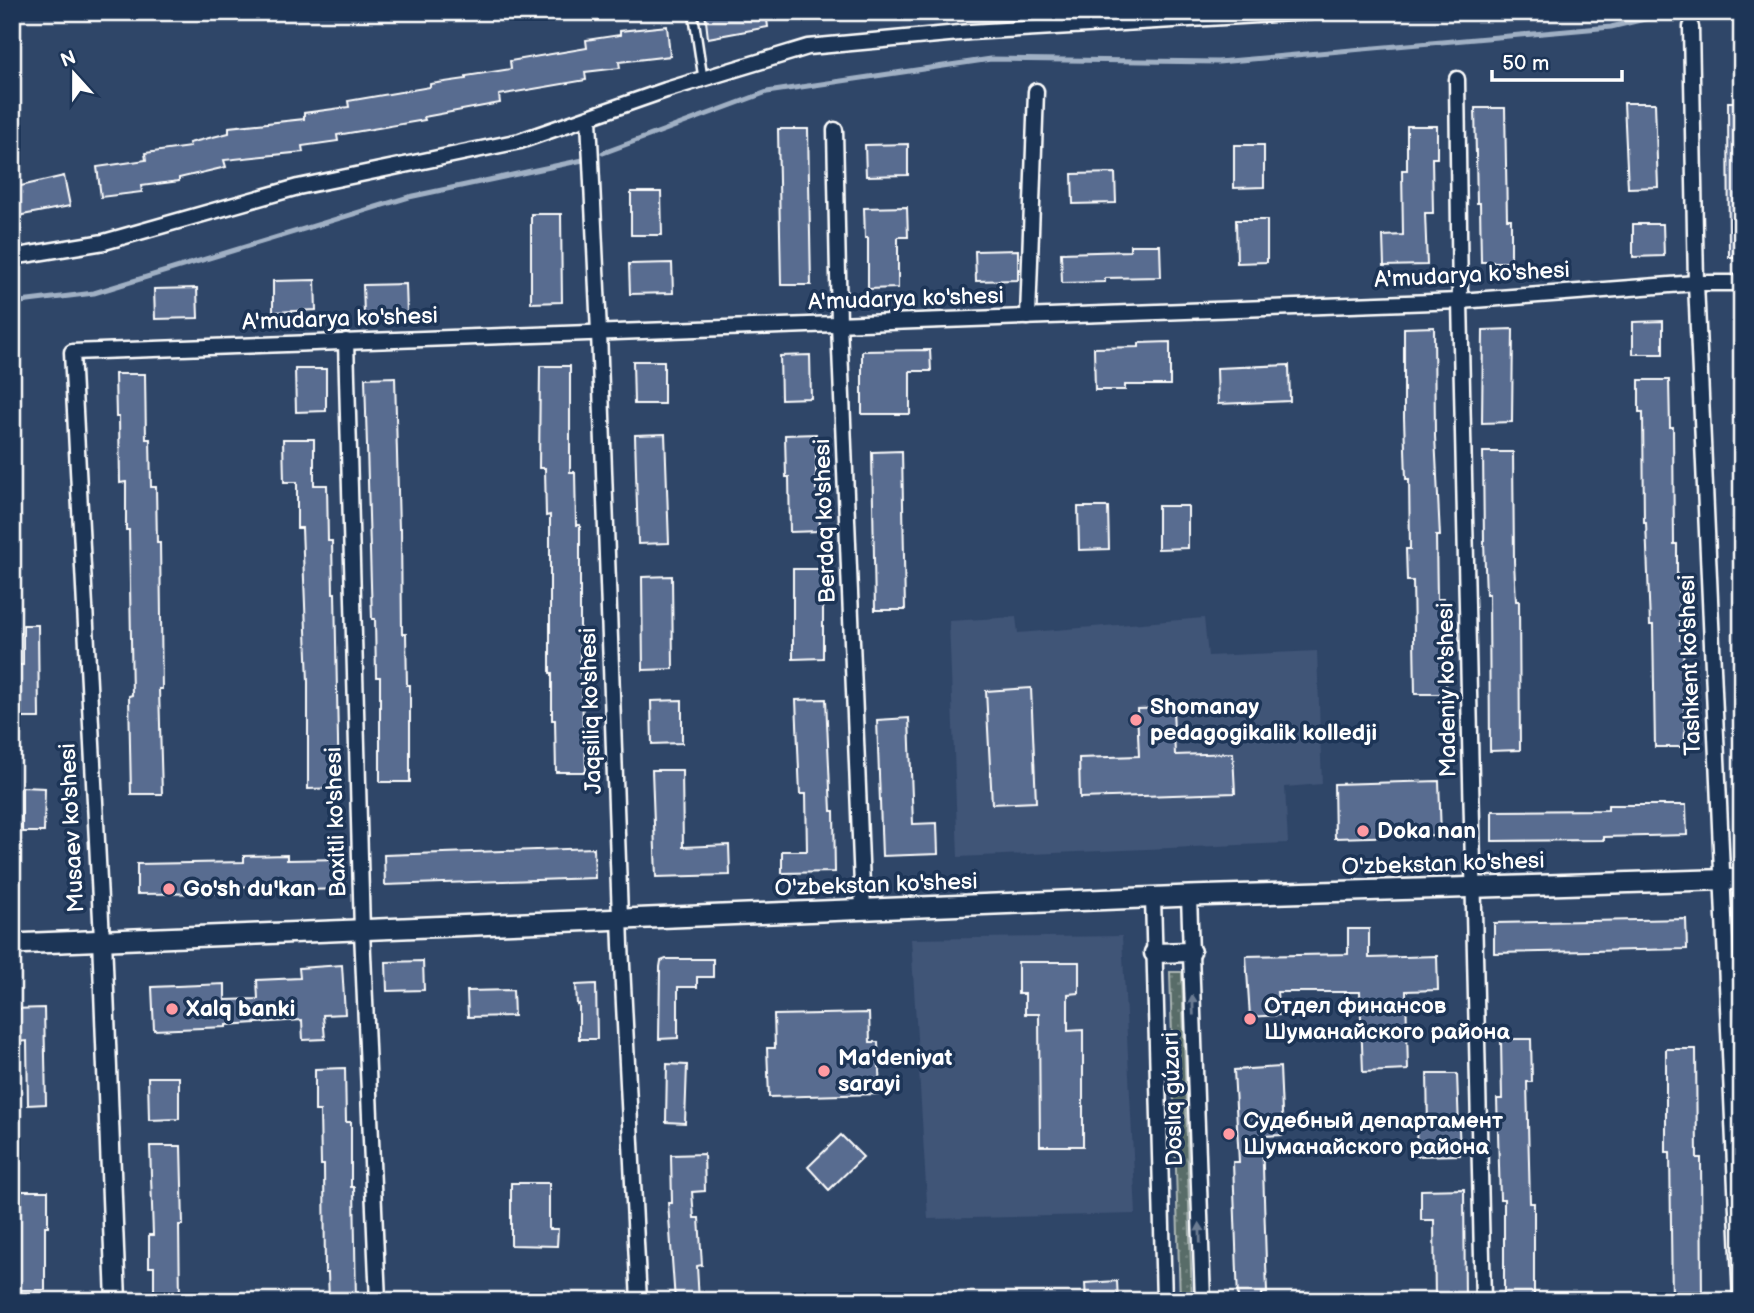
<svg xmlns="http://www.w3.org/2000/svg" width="1754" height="1313" font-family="'Balsamiq Sans',sans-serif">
<defs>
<pattern id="grass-dots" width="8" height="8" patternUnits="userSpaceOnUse" patternTransform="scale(1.75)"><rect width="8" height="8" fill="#586c68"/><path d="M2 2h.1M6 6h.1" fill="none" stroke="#71827f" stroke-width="1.8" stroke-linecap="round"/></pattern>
</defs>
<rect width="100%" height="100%" fill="#2f4668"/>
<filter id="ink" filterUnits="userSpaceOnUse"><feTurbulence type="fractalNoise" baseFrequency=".0143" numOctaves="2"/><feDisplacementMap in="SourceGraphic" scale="14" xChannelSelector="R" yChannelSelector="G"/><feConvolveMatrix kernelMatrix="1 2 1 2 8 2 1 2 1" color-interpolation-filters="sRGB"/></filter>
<g filter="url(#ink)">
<g fill="#405477">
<polygon points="1016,617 1018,633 1204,618 1208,656 1317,651 1322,784 1285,787 1288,843 958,857 949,621"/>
<polygon points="1122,936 1136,1214 928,1219 911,939"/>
</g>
<polygon fill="url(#grass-dots)" stroke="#acb6b4" stroke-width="2" points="1170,972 1182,972 1192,1301 1180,1301"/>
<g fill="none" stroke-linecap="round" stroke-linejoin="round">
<g stroke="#a0b0c4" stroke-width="5">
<polyline points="603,153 767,92 991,59 1218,62 1611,27 1674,12"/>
<polyline points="12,303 94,293 409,197 583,160"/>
</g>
</g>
<g fill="#596c90" stroke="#fff" stroke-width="2">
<polygon points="705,12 766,12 768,27 708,38"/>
<polygon points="667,26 670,56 619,62 620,68 585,72 586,80 499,95 500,103 424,117 425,120 337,135 338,141 302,146 303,152 224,160 226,167 179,178 179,181 141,186 142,192 101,197 97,167 146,160 145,153 190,147 189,143 229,133 229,127 304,119 304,113 349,107 348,101 430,87 430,84 466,79 466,76 511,69 510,61 587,48 586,40 620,35 620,31"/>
<polygon points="1728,102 1742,102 1742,257 1729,257"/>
<polygon points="1624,103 1655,103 1658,187 1628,188"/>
<polygon points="1475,108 1505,108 1507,219 1511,219 1511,262 1481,262 1480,203 1477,203"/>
<polygon points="1407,126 1437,126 1437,158 1432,158 1433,213 1425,213 1427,265 1384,266 1383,236 1403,235 1402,170 1407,170"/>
<polygon points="778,129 808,129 811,285 781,285"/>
<polygon points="908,144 908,175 866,176 865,145"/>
<polygon points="1234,145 1264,145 1264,187 1234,188"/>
<polygon points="1115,173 1116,203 1073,204 1072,174"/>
<polygon points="64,176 70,206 12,217 12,188"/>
<polygon points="631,192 661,192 662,235 631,235"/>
<polygon points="907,207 908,237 898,237 898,288 868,289 868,238 865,238 864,208"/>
<polygon points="531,214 561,214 562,302 531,303"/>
<polygon points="1236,220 1267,220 1267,262 1237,263"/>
<polygon points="1633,224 1663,224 1664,256 1633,257"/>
<polygon points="1130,245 1160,245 1161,277 1105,278 1105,282 1062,283 1061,253 1130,251"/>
<polygon points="1018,250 1018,280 976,281 975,251"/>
<polygon points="672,263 673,293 630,294 629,264"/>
<polygon points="315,280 316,310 273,312 273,281"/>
<polygon points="406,284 407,314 364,315 363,285"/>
<polygon points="197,288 198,318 155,319 154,289"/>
<polygon points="1663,321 1663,354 1633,354 1633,322"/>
<polygon points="1434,327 1435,436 1440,536 1436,536 1437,599 1443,599 1446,694 1415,694 1413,581 1407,581 1406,549 1410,549 1409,479 1406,479 1404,418 1404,328"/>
<polygon points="1513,329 1512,422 1482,423 1483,330"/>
<polygon points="1170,342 1170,385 1125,385 1125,390 1095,390 1094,348 1139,347 1139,343"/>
<polygon points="930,350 931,371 910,371 910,414 862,414 862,351"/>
<polygon points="810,355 811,398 781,399 780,356"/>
<polygon points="633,361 664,361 664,404 634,404"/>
<polygon points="1289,365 1290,401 1218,404 1217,368"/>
<polygon points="540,366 570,366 570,472 575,472 576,525 580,525 580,677 582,677 583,729 585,729 586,772 556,772 555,720 552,720 552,673 550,673 550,515 546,516 545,468 539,468"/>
<polygon points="295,369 326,369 326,411 296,412"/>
<polygon points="115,374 145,374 146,439 150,439 151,487 156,487 157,543 160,543 162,689 159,689 162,794 131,794 129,696 132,695 129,530 126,530 126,482 120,483 119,417 116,417"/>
<polygon points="395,377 399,529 401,529 402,634 406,634 407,685 410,685 410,782 380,782 380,677 376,677 375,619 372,619 365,378"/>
<polygon points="1639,380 1669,380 1670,427 1673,427 1674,544 1677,544 1677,581 1679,581 1680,640 1683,640 1685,747 1655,747 1653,625 1650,625 1646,523 1644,523 1643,412 1639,412"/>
<polygon points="665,434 669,543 638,544 635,435"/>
<polygon points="816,434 816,489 819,489 820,531 790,532 789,477 786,477 785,435"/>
<polygon points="283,439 314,439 314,485 327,485 328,541 332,541 333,593 335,593 339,788 308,789 308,682 302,528 297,528 297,482 284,482"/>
<polygon points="902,451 905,610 875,610 872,452"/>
<polygon points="1483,452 1513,452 1514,561 1516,601 1519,601 1520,750 1490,751 1489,594 1486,594 1484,542"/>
<polygon points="1158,506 1188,506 1188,548 1158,549"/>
<polygon points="1078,507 1108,507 1109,549 1079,550"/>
<polygon points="793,569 823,569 823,658 793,659"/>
<polygon points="672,576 673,669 643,670 642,577"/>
<polygon points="23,625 38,625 39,718 16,718 16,665 23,665"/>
<polygon points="1031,688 1036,802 992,804 986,691"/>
<polygon points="826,699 831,811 834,811 835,872 782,873 782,851 807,851 806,794 800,794 796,700"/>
<polygon points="682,700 682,743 652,744 651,701"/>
<polygon points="1173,708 1175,755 1233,753 1235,793 1080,798 1079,758 1139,756 1137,709"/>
<polygon points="909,718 913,824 937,823 938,854 882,856 877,720"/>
<polygon points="652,770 682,770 683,847 729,845 730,875 656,877"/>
<polygon points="1439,781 1441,835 1335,838 1334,784"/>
<polygon points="22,787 45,788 44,832 22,832"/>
<polygon points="1608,805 1686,805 1687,835 1604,837 1604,840 1492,841 1492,811 1608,810"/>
<polygon points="594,848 595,878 385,885 384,855"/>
<polygon points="287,855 287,860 344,859 345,889 302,890 302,885 234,887 234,893 137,894 137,864 244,862 244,856"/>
<polygon points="1686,919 1687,949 1494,953 1494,923"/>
<polygon points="1348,929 1369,929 1369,958 1437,956 1438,990 1406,991 1408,1070 1363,1072 1360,992 1277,992 1279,1015 1250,1017 1246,956 1348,954"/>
<polygon points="666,959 713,959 713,977 697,977 697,987 678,987 678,1038 659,1039 660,967 661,961"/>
<polygon points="423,961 424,990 387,991 386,962"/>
<polygon points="1018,962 1079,962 1079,993 1068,994 1068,1031 1083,1030 1083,1146 1040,1146 1039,1014 1025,1014 1025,994 1018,994"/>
<polygon points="342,965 345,1014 323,1015 325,1039 303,1040 302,1020 226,1025 226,1027 154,1030 152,987 225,984 225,1000 258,999 257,980 300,978 299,968"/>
<polygon points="596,984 597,1039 579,1039 579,1004 577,1005 576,985"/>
<polygon points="513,990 514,1016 468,1017 467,991"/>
<polygon points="44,1008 46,1104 28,1105 27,1041 15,1042 14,1035 12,1035 12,1009"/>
<polygon points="869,1013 870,1042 878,1042 880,1094 769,1097 767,1048 775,1048 774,1015"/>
<polygon points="1501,1039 1531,1039 1532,1082 1527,1082 1530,1203 1534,1203 1534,1301 1504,1301 1504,1199 1500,1199 1497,1099 1502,1099"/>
<polygon points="1666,1049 1696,1049 1697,1158 1701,1158 1702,1301 1672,1301 1670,1152 1666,1152"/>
<polygon points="667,1064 687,1065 685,1123 666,1122"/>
<polygon points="1280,1067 1283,1135 1262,1136 1267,1293 1262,1293 1263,1301 1238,1301 1233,1162 1239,1162 1234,1070"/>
<polygon points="345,1068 346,1122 351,1122 351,1187 354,1187 356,1301 329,1301 328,1273 325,1273 324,1165 321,1165 320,1111 315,1111 315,1069"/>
<polygon points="1427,1074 1457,1074 1460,1155 1417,1156 1416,1126 1428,1126"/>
<polygon points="148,1077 179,1077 179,1119 149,1120"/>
<polygon points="841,1135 863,1157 829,1190 808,1167"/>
<polygon points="150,1146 181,1146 183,1225 179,1225 180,1301 154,1301 154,1267 149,1267 149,1235 153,1235"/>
<polygon points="704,1154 705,1191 692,1192 694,1218 699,1218 702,1265 697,1266 699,1301 675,1301 668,1203 672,1203 671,1155"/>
<polygon points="511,1183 549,1183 549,1229 558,1229 557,1246 511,1245"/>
<polygon points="1464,1189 1465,1301 1435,1301 1434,1220 1421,1220 1421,1190"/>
<polygon points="12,1191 48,1191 48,1226 45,1226 45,1290 14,1290"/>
<polygon points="1117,1281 1118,1301 1086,1301 1085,1283"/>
</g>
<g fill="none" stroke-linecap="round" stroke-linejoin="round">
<g stroke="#fff" stroke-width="12">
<polyline id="service" points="693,12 703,78"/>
</g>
<g stroke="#fff" stroke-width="19">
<g id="minor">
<polyline points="1691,27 1696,283 1741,1301"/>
<polyline points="1457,79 1460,301 1483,1301"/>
<polyline points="589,119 599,332 621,945 639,1301"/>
<polyline points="835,130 839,324 863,910"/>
<polyline points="12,257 104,242 298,187 520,141 666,90 808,47 970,32 1310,12"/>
<polyline points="1028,317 1036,91"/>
<polyline points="346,341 362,931 378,1301"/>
<polyline points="1189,896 1203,1301"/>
<polyline points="1153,898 1164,1301"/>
<polyline points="102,939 72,352 1460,301 1696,283 1742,283"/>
</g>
</g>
<g stroke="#fff" stroke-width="23">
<g id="tertiary">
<polyline points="102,939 116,1301"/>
<polyline points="1154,953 1191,952"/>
</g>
</g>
<g stroke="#fff" stroke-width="24">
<polyline id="secondary" points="12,944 1189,896 1742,879"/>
</g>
<use href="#service" stroke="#1d3557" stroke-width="7"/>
<use href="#minor" stroke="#1d3557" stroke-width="14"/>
<use href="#tertiary" stroke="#1d3557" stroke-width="18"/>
<use href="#secondary" stroke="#1d3557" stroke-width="19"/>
</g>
<defs><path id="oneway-solid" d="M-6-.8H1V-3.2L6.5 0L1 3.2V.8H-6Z" transform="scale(1.75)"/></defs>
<g fill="#6c7c92">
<use href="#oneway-solid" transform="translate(1193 1005) rotate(-92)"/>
<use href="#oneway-solid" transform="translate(1200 1233) rotate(-92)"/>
</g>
</g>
<g fill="#ff9aa2" stroke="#1d3557" stroke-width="2.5">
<circle cx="1136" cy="720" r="7"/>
<circle cx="1363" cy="831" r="7"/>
<circle cx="169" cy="889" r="7"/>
<circle cx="172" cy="1009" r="7"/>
<circle cx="1250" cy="1019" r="7"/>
<circle cx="824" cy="1071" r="7"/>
<circle cx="1229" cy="1134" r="7"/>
</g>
<g text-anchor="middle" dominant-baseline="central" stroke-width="7" stroke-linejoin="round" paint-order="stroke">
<g font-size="23" fill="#fff" stroke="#1d3557">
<text transform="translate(1472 275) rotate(-3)">A'mudarya ko'shesi</text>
<text transform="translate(906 299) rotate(-2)">A'mudarya ko'shesi</text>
<text transform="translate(340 319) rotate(-2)">A'mudarya ko'shesi</text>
<text transform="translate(825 521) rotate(-92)">Berdaq ko'shesi</text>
<text transform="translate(1690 665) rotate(-92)">Tashkent ko'shesi</text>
<text transform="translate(1447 690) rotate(-91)">Madeniy ko'shesi</text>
<text transform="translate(591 711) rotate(-92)">Jaqsiliq ko'shesi</text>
<text transform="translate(336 822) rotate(-92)">Baxitli ko'shesi</text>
<text transform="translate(72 828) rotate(-93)">Musaev ko'shesi</text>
<text transform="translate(1443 864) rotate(-2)">O'zbekstan ko'shesi</text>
<text transform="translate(876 885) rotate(-2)">O'zbekstan ko'shesi</text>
<text transform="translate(1173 1099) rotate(-92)">Doslıq gúzari</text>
</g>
<g font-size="23" font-weight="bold" fill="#fff" stroke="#1d3557" text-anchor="start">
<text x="1150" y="707">Shomanay<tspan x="1150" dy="26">pedagogikalik kolledji</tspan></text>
<text x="1377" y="831">Doka nan</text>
<text x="183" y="889">Go'sh du'kan</text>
<text x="1264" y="1006">Отдел финансов<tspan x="1264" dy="26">Шуманайского района</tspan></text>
<text x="186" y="1009">Xalq banki</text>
<text x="838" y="1058">Ma'deniyat<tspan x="838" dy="26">sarayi</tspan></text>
<text x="1243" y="1121">Судебный департамент<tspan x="1243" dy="26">Шуманайского района</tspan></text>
</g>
</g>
<rect width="1754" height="1313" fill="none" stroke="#1d3557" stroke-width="42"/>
<rect x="21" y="21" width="1712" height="1271" fill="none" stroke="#fff" stroke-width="2.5" filter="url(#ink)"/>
<g transform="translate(74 74) rotate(339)" stroke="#1d3557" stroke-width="5" paint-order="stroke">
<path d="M0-5L12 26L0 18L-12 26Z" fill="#ffffff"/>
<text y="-10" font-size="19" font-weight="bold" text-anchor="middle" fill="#ffffff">N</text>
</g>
<path d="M1492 70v10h130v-10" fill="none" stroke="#ffffff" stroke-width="3.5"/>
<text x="1502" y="70" font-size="21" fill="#ffffff" stroke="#1d3557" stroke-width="5" paint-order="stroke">50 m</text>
</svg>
